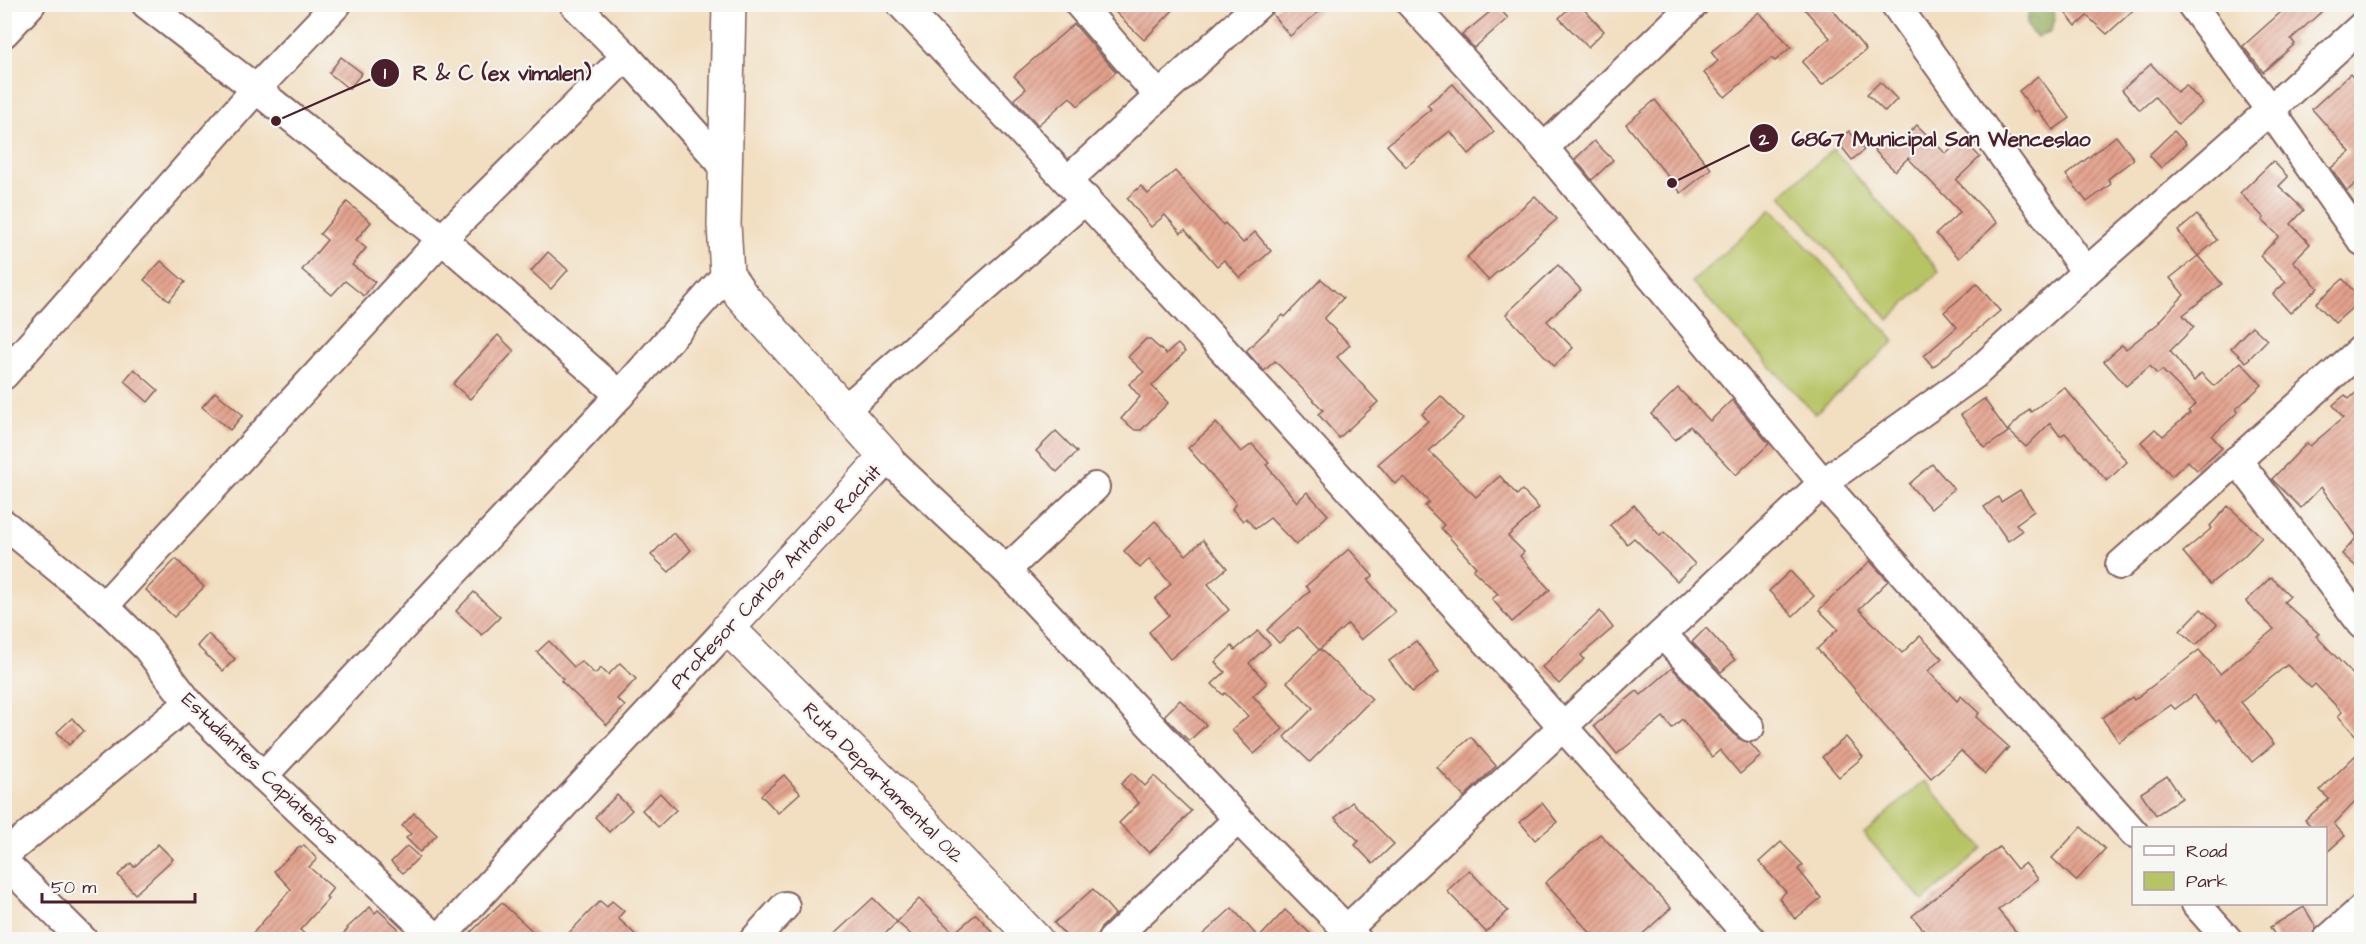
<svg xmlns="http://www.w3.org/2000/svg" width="2366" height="944" font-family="'Architects Daughter',sans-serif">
<defs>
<pattern id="forest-crowns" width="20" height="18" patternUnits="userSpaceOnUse" patternTransform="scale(1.5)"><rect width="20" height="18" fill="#91aa5a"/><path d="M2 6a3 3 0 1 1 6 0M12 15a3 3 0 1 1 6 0" fill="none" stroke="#788a4b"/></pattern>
<pattern id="building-hatch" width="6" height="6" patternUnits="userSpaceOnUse" patternTransform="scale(1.5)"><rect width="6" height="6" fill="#e3a28d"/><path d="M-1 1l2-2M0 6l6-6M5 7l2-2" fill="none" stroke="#ba8373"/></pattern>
</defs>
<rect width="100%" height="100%" fill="#f6f6f2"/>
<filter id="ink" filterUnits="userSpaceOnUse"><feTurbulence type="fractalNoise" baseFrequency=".0167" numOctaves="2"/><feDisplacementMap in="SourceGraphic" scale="12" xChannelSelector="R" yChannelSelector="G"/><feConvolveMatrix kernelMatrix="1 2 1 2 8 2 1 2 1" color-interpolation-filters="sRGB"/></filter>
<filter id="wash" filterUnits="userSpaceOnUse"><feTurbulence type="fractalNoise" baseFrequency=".008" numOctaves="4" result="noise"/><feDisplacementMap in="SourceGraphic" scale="24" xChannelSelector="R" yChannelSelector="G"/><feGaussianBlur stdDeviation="1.35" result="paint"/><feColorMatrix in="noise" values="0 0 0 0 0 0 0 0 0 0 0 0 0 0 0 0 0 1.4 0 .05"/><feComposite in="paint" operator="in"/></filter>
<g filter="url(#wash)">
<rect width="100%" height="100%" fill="#f2dec0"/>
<path fill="url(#forest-crowns)" stroke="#6e6442" stroke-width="1.5" d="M2031 5H2052L2055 20 2050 33 2037 37C2023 26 2026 21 2031 5Z"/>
<g fill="#b7c465" stroke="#807248" stroke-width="1.5">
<polygon points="1833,149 1939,271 1889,320 1781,195"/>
<polygon points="1772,209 1895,341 1815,414 1692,282"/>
<polygon points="1924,781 1983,848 1923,901 1864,834"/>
</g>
<g id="blocks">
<g fill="url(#building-hatch)">
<polygon points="1107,4 1179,4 1144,40"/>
<polygon points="1280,4 1328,4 1290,36 1272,14"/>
<polygon points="1573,4 1579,4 1604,31 1588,47 1559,18"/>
<polygon points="1800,4 1828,4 1866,50 1822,85 1802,62 1830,38"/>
<polygon points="2058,4 2140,4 2107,34 2087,16 2076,26"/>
<polygon points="2290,4 2330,4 2291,39 2295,44 2263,72 2243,46"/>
<polygon points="1497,6 1508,18 1474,48 1462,35"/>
<polygon points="1759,12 1791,47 1775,61 1771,58 1725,97 1704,73 1718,61 1711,52"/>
<polygon points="1074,24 1116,72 1078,106 1070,97 1038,125 1014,99 1026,89 1014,76"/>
<polygon points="341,57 362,73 349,89 329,73"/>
<polygon points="2151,64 2177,92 2186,85 2202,103 2178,124 2155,97 2140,110 2122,90"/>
<polygon points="2350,74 2361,87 2361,179 2347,191 2331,168 2350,152 2312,109"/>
<polygon points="2038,76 2070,118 2053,130 2038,110 2035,112 2019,91"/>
<polygon points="1880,82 1897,99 1885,112 1867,94"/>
<polygon points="1453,84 1494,132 1469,154 1450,131 1406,167 1387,145 1431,109 1427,105"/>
<polygon points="1655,100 1711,169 1681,193 1626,124"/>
<polygon points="1917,125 1946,154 1962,139 1980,157 1956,180 1997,223 1959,258 1936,234 1960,212 1908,158 1895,171 1874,150 1888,136 1897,145"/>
<polygon points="1849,131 1864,150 1852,160 1837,141"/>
<polygon points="2174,131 2186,144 2161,168 2149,155"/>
<polygon points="2116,136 2134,159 2108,179 2111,184 2087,202 2066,175"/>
<polygon points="1594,141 1613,160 1592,180 1575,159"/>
<polygon points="2273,161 2288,177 2279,186 2304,210 2291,224 2310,244 2293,261 2318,288 2290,313 2273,294 2286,282 2260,256 2279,236 2262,220 2264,218 2240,193"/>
<polygon points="1175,171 1223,225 1225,223 1243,243 1255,232 1271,251 1240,278 1224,260 1217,266 1185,230 1181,233 1165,215 1151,227 1127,198 1141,186 1148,194"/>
<polygon points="1535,196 1557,219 1488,280 1467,257"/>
<polygon points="347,202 371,222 356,240 366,248 352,265 375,282 364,296 345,281 332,295 302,270 327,240 320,234"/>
<polygon points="2197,215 2217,240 2198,256 2178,231"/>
<polygon points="548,252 568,270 551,289 531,271"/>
<polygon points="2198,256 2222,284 2183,315 2194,327 2170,351 2194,381 2201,373 2214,386 2241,362 2262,385 2236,409 2238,412 2212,436 2222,448 2197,470 2188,461 2172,476 2141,442 2155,429 2163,436 2190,413 2188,411 2196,404 2162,370 2157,374 2150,366 2126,386 2104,361 2122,345 2126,349 2160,322 2159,321 2184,295 2170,278"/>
<polygon points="161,261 185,282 169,301 144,280"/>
<polygon points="1558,265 1581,290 1547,321 1573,348 1554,366 1506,314"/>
<polygon points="1321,279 1343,298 1324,319 1350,345 1337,357 1378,402 1339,438 1318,414 1323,410 1275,361 1264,371 1246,351 1283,315 1285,317"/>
<polygon points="2343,279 2361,300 2335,323 2316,303"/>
<polygon points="1977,284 2000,311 1933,367 1924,356 1957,327 1944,312"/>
<polygon points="2252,326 2267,340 2246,362 2231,348"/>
<polygon points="498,335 514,351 470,399 453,384"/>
<polygon points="1146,339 1149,339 1166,354 1178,344 1185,352 1152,386 1168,403 1141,430 1135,430 1121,419 1140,397 1129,384 1144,372 1128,357"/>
<polygon points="134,369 158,390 148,402 124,381"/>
<polygon points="2064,387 2127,462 2107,481 2065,433 2060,436 2050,423 2026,447 2008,430 2029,409 2031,412"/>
<polygon points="1678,388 1710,421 1732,400 1769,444 1736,475 1690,426 1675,440 1651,414"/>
<polygon points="2361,388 2361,571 2342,554 2357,537 2321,487 2301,508 2272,479 2307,443 2310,446 2343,418 2333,405 2345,395 2349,399"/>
<polygon points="215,392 243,415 230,430 202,407"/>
<polygon points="1441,396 1463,419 1429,451 1476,497 1500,476 1517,495 1522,490 1539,508 1508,536 1524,552 1520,556 1550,590 1512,622 1492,599 1498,594 1473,570 1476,567 1441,528 1444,525 1425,506 1429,502 1404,477 1395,484 1378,464 1428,421 1422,414"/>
<polygon points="1984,399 2008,432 1985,448 1961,415"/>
<polygon points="1216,423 1241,452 1252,444 1269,463 1266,465 1297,502 1307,492 1328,515 1296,545 1270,518 1255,529 1246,518 1243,521 1232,509 1236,503 1188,448"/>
<polygon points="1056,431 1077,452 1057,472 1036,451"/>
<polygon points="1932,464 1954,489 1931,509 1909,484"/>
<polygon points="2020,490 2034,511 2016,524 2022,531 2008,541 1984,507 1998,497 2001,502"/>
<polygon points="1634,505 1660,536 1664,532 1695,564 1677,581 1634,538 1627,544 1610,525"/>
<polygon points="2228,506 2262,537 2243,557 2210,584 2183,552 2212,528 2210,526"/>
<polygon points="1155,521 1186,555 1203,540 1227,568 1208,584 1229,610 1170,659 1149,632 1169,615 1155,599 1171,584 1149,559 1140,568 1124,551"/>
<polygon points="673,533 691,550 669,572 651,555"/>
<polygon points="1349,549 1373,576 1368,580 1395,612 1361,640 1348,624 1319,650 1298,627 1279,643 1267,630 1310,591 1306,586"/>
<polygon points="176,559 204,587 174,617 146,590"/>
<polygon points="1870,561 1888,581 1859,609 1902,653 1920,636 1942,658 1928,671 1957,701 1961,696 1979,713 1976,717 2009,747 1985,774 1961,751 1931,778 1883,724 1847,680 1817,649 1838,629 1819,610"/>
<polygon points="1790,571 1814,596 1793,616 1769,591"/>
<polygon points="2271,577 2290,596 2284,602 2319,634 2316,636 2361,683 2361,741 2338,716 2342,712 2315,684 2311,688 2287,665 2241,702 2274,744 2252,762 2219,720 2216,722 2194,695 2175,709 2171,705 2119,742 2102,718 2132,697 2134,700 2199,650 2220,674 2274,629 2246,602"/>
<polygon points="474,592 500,617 482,635 456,611"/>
<polygon points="2201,609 2217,624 2196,645 2180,631"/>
<polygon points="1600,611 1613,628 1581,655 1584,659 1559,684 1542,667"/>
<polygon points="1706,628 1735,660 1721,672 1692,642"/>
<polygon points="1258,631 1270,644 1249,663 1267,683 1253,696 1283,729 1254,754 1232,730 1248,716 1225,693 1223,695 1212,684 1225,672 1215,662 1232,646 1235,650"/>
<polygon points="208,634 235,659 223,671 197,646"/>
<polygon points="549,641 574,667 581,661 595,674 601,668 608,675 620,663 636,679 617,699 625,706 607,725 561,681 563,679 537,652"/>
<polygon points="1416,641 1439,672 1412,692 1389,661"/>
<polygon points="1320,649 1372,699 1310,762 1284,737 1313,708 1287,682"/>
<polygon points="1672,668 1738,738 1750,743 1761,756 1740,774 1720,750 1712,757 1682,719 1672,728 1663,717 1617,754 1594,726 1637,691 1641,695"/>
<polygon points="1180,700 1206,725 1189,741 1164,716"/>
<polygon points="72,718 84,731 69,745 57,732"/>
<polygon points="1471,737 1496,766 1464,797 1437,767"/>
<polygon points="1846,737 1863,757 1839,777 1822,757"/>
<polygon points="2361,750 2361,796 2334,824 2345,836 2325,854 2325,828 2313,828 2305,820 2329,799 2320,790"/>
<polygon points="1132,773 1145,786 1154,776 1191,811 1171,833 1149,853 1119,823 1139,803 1121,784"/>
<polygon points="784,775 800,793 778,813 761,795"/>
<polygon points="2167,776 2182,798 2156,815 2141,793"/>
<polygon points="660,793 676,810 658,827 642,810"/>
<polygon points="617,795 632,810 609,832 595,817"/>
<polygon points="1352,802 1394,844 1373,864 1355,845 1359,841 1335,818"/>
<polygon points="1542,803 1557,822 1535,840 1520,822"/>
<polygon points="414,813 437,835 420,852 406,838 411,834 402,826"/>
<polygon points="2081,827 2105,849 2076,881 2052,858"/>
<polygon points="1600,834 1671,908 1637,939 1596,939 1545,883"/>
<polygon points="1781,842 1803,865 1798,869 1821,898 1795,919 1779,898 1786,892 1759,862"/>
<polygon points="158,844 173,859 135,894 118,875 131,863 134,867"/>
<polygon points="304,845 317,859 309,867 333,888 326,897 328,899 300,930 310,939 248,939 291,889 274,871 300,846 301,848"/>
<polygon points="407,846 419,857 403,873 391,862"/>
<polygon points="1999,847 2017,869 2025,863 2038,879 1998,910 2022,939 1931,939 1912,916"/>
<polygon points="1469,870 1508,911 1486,932 1447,891"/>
<polygon points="1093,889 1115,914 1100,929 1096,939 1069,939 1054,923"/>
<polygon points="873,898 897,922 880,939 829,939"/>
<polygon points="919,899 954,933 976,914 999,939 916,939 897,922"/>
<polygon points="600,901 607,907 612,901 624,911 618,918 640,939 563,939"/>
<polygon points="501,903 502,903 541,939 464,939"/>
<polygon points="370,907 375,913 378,910 398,928 397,939 338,939 348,929 347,928"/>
<polygon points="2304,907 2316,927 2311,939 2277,939 2270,927"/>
<polygon points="1232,908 1259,938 1285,910 1316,939 1198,939"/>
</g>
</g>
</g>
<g filter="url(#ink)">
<use href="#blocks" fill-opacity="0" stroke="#85625f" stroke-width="1.5"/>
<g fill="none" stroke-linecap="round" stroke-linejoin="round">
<g stroke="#85625f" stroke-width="32">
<g id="minor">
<polyline points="146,4 256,89 442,239 620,395"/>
<polyline points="574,4 626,56 724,166"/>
<path d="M901 4C1192 310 1473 624 1752 940"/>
<polyline points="1079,4 1159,96"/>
<polyline points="1411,4 1544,148 1823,483 2134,833"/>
<polyline points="1895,4 2086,272"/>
<polyline points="2191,4 2270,110 2362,241"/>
<polyline points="4,33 31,4"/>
<polyline points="1544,148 1694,4"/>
<polyline points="1068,180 1259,4"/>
<polyline points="4,375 256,89 337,4"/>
<polyline points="843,411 1086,199"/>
<polyline points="886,457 1006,570 1238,819 1357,940"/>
<polyline points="2237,460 2362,624"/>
<polyline points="4,524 104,606 147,648 189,703 263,776 438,940"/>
<polyline points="2120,565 2362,349"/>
<polyline points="1006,570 1095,487"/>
<polyline points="104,606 442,239 626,56"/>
<polyline points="1662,634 1750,727"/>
<polyline points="263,776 620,395 727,274"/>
<polyline points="4,855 189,703"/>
<polyline points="4,862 83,940"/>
<polyline points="2196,904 2228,940"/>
<polyline points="1348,928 1823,483 1975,374 2086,272 2270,110 2362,26"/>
<polyline points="438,940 728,628"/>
<polyline points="754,940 785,906"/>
<polyline points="1112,940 1238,819"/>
<polyline points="2327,940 2362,909"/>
</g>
</g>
<g stroke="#85625f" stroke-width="36">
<polyline id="major" points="729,4 724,225 727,274 741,295 886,457 728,628 900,799 1036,940"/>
</g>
<use href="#minor" stroke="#fff" stroke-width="28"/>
<use href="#major" stroke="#fff" stroke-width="33"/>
</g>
</g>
<g text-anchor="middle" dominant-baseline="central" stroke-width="4.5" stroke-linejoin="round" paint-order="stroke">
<g font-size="20" fill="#4a1f2b" stroke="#f6f6f2">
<text transform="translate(776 577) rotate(-47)">Profesor Carlos Antonio Rachit</text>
<text transform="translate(260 769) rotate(44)">Estudiantes Capiateños</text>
<text transform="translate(883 783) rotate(45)">Ruta Departamental 012</text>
</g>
</g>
<path fill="none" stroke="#4a1f2b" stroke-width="2" d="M276 121L385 73M1672 183L1764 138"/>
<g fill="#4a1f2b" stroke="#f6f6f2" stroke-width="2">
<circle cx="276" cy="121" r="6"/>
<circle cx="1672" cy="183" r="6"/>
<circle cx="385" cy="73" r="15"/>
<circle cx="1764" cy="138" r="15"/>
</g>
<g font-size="18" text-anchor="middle" font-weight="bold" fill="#fff">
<text x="385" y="79">1</text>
<text x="1764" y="145">2</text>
</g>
<g font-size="21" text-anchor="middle" font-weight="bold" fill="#4a1f2b" stroke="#f6f6f2" stroke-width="4.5" stroke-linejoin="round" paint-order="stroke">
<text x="502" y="80">R &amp; C (ex vimalen)</text>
<text x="1941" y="146">6867 Municipal San Wenceslao</text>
</g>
<rect width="2366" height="944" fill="none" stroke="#f6f6f2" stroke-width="24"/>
<rect x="2132" y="827" width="195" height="78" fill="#f6f6f2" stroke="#b1a0a2" stroke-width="1.5"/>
<rect x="2144" y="846" width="30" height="9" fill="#ffffff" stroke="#b1a0a2" stroke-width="1.5"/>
<text x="2186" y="857" font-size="18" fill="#4a1f2b">Road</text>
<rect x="2144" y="872" width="30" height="18" fill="#b7c465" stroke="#b1a0a2" stroke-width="1.5"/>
<text x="2186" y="887" font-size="18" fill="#4a1f2b">Park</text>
<path d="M42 893v9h153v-9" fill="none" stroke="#4a1f2b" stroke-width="3"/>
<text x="51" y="893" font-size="18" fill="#4a1f2b" stroke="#f6f6f2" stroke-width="4.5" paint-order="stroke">50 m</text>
</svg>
